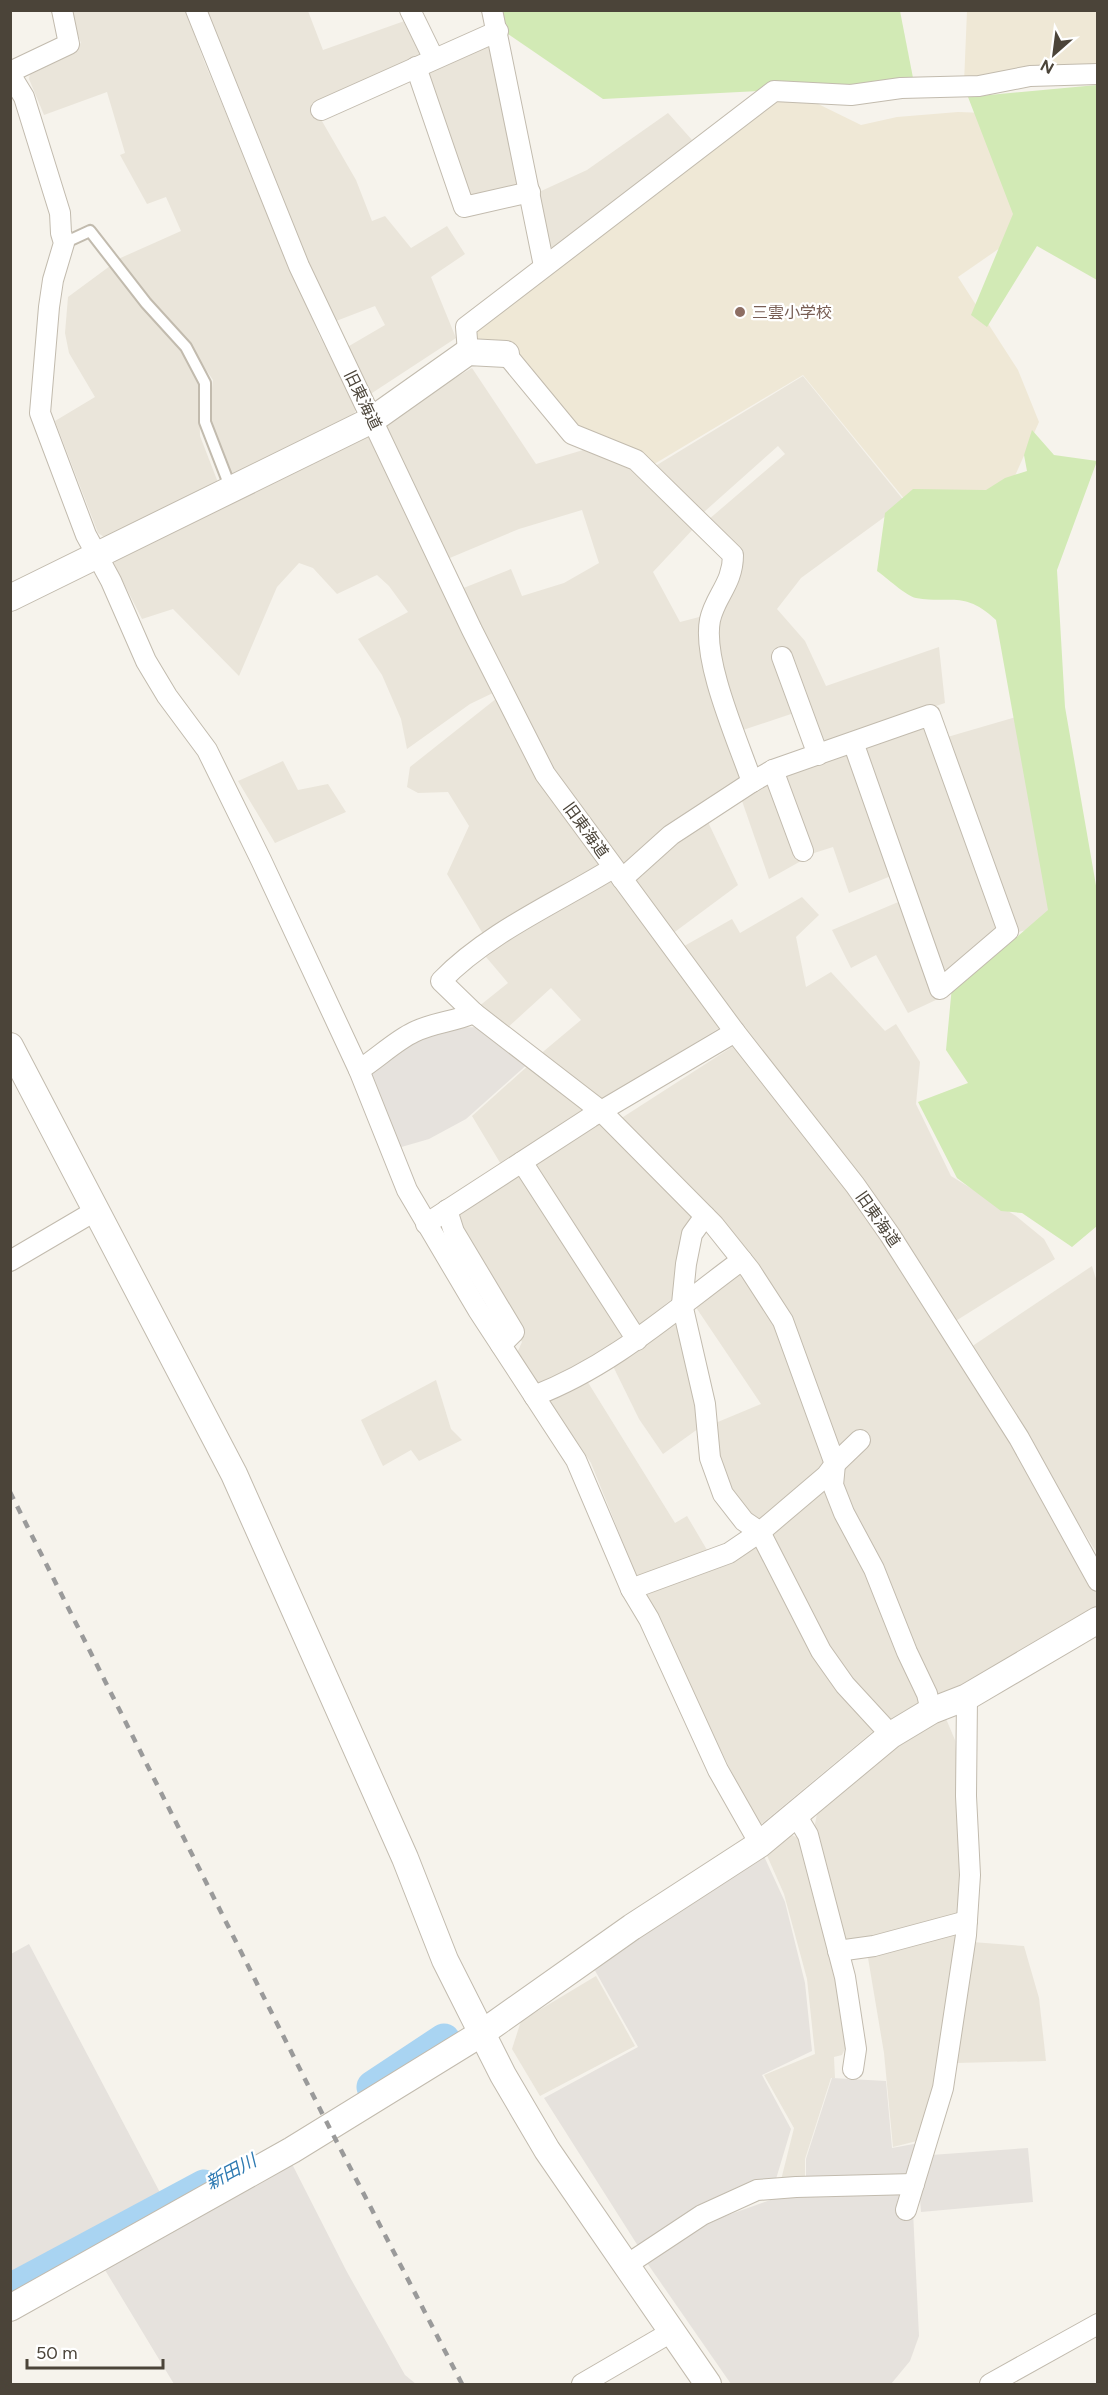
<svg xmlns="http://www.w3.org/2000/svg" width="1108" height="2395" font-family="Figtree,'Noto Sans JP',sans-serif">
<rect width="100%" height="100%" fill="#f6f3ec"/>
<g fill="#eae5da">
<polygon points="69,11 186,11 204,61 319,335 357,408 351,419 231,479 208,421 213,380 188,344 116,260 181,231 166,197 147,204 120,155 125,153 107,92 44,115 29,79 31,67 81,43"/>
<polygon points="200,11 308,11 323,50 410,19 425,54 315,109 356,180 372,221 385,216 411,248 447,226 465,254 431,277 456,338 369,395 344,349 385,325 375,306 331,323"/>
<polygon points="484,40 494,45 519,185 465,199 424,75 428,68"/>
<polygon points="668,113 692,140 556,247 550,247 539,192 587,170"/>
<polygon points="110,266 181,347 199,379 200,436 219,485 104,537 98,533 55,421 95,397 69,353 65,333 68,297"/>
<polygon points="472,368 536,464 590,448 639,468 696,526 653,572 680,622 703,616 742,764 739,780 622,868 547,769 461,589 511,569 522,596 564,583 599,563 582,510 519,529 445,560 381,421"/>
<polygon points="803,376 905,502 801,578 777,609 805,641 826,686 939,647 945,703 825,743 817,738 794,713 740,731 719,663 716,620 736,573 708,520 785,454 778,446 704,512 699,512 652,468"/>
<polygon points="362,432 376,440 497,691 470,704 407,749 401,719 382,675 358,639 408,612 389,586 377,575 337,594 313,568 299,563 277,587 239,676 173,609 142,619 114,564 116,554"/>
<polygon points="497,698 599,862 592,875 486,939 447,874 469,826 448,792 418,793 407,787 410,767"/>
<polygon points="1016,717 1055,922 1011,934 944,738"/>
<polygon points="917,724 926,728 999,926 995,936 948,972 939,969 864,747"/>
<polygon points="841,753 850,756 891,876 849,893 833,847 811,854 781,781 784,770"/>
<polygon points="283,761 298,790 328,784 346,812 275,843 238,781"/>
<polygon points="768,784 777,788 801,861 769,879 741,798"/>
<polygon points="707,820 738,885 672,934 631,883 634,872"/>
<polygon points="606,876 614,880 721,1027 601,1100 538,1056 581,1020 551,988 505,1030 478,1007 508,983 481,951"/>
<polygon points="802,897 819,915 796,937 806,987 831,972 885,1031 896,1024 920,1062 916,1104 951,1176 1016,1216 1044,1239 1055,1259 954,1322 679,949 732,919 740,933"/>
<polygon points="903,900 938,999 908,1013 876,955 851,968 832,930"/>
<polygon points="735,1045 851,1192 1032,1472 1097,1592 1097,1614 985,1681 935,1698 839,1488 785,1310 620,1119"/>
<polygon points="531,1063 585,1110 502,1166 472,1116"/>
<polygon points="596,1119 694,1214 676,1259 674,1297 642,1324 631,1323 535,1169 535,1157"/>
<polygon points="518,1173 525,1174 623,1339 601,1359 536,1385 517,1353 522,1342 454,1219 457,1209"/>
<polygon points="1092,1266 1098,1285 1097,1553 968,1349"/>
<polygon points="740,1269 771,1316 829,1465 758,1525 726,1486 713,1424 761,1404 693,1303"/>
<polygon points="677,1317 702,1426 663,1454 639,1419 611,1362"/>
<polygon points="584,1376 675,1523 687,1516 710,1555 647,1580 636,1575 591,1463 550,1401 551,1394"/>
<polygon points="436,1380 451,1429 462,1440 419,1461 411,1450 383,1466 361,1420"/>
<polygon points="827,1485 919,1690 918,1710 889,1725 833,1663 769,1537"/>
<polygon points="754,1541 877,1728 759,1826 643,1597 718,1562"/>
<polygon points="944,1714 955,1740 966,1869 963,1917 871,1940 849,1941 842,1936 814,1829 819,1804 901,1733"/>
<polygon points="790,1834 802,1840 850,2038 842,2055 834,2057 835,2078 831,2078 805,2159 805,2179 781,2180 794,2128 764,2075 815,2054 807,1979 784,1894 765,1851"/>
<polygon points="959,1928 946,2050 921,2140 893,2147 884,2053 867,1952"/>
<polygon points="972,1942 1024,1946 1039,1998 1046,2061 955,2063"/>
<polygon points="596,1976 635,2046 540,2096 512,2049 521,2021"/>
</g>
<g fill="#e6e2dd">
<polygon points="482,1027 530,1062 466,1119 429,1139 398,1148 367,1072 419,1033 439,1028"/>
<polygon points="763,1854 785,1902 805,1983 812,2051 762,2075 791,2129 776,2179 756,2183 638,2246 544,2098 638,2047 593,1967"/>
<polygon points="29,1944 165,2202 11,2284 11,1954"/>
<polygon points="832,2078 886,2081 892,2148 919,2143 913,2175 806,2179 806,2159"/>
<polygon points="1028,2148 1033,2202 921,2212 919,2186 931,2155"/>
<polygon points="290,2160 347,2272 405,2375 416,2384 174,2384 105,2270"/>
<polygon points="798,2190 896,2190 913,2211 919,2336 910,2361 891,2384 731,2384 645,2260 703,2224"/>
</g>
<g fill="#efe8d6">
<polygon points="967,11 1097,11 1097,72 964,83"/>
<polygon points="777,100 810,100 861,125 897,117 958,112 987,113 1027,218 1010,241 958,277 1018,370 1039,422 1010,487 906,501 803,375 651,466 578,430 509,352 470,343 473,333"/>
</g>
<g fill="#d2eab5">
<polygon points="499,11 900,11 914,83 603,99 505,32"/>
<polygon points="1097,85 1097,280 1037,246 987,327 971,315 1013,214 968,97"/>
<path d="M1032 430 1054 455 1097 461 1057 570 1065 707 1098 897 1097 1226 1072 1247 1022 1213 1001 1211 957 1178 918 1102 968 1083 946 1050 952 986 1018 936 1048 910 996 620C964 590 952 604 916 598 906 596 886 577 877 571L885 513 913 489 986 490 1005 478 1027 471 1024 455Z"/>
</g>
<g fill="none" stroke-linecap="round" stroke-linejoin="round">
<g stroke="#a9d4f2" stroke-width="33">
<polyline points="373,2087 444,2040"/>
<polyline points="10,2290 204,2186"/>
</g>
<g stroke="#c2bbae" stroke-width="14">
<polyline id="service" points="64,243 90,231 146,303 186,347 205,383 205,422 231,489"/>
</g>
<g stroke="#c2bbae" stroke-width="22">
<g id="minor">
<polyline points="196,10 299,266 472,630 545,774 735,1032 855,1185 890,1235 1019,1438 1098,1581"/>
<polyline points="410,10 434,59"/>
<polyline points="492,10 544,266"/>
<polyline points="416,67 464,207 530,192"/>
<polyline points="10,72 69,44 62,10"/>
<polyline points="10,74 24,97 60,213 61,233 64,243 53,280 49,307 40,413 86,535 111,581 146,661 167,696 207,750 261,860 359,1070 407,1190 478,1310 576,1460 631,1589 649,1619 718,1770 760,1844"/>
<polyline points="321,110 498,31"/>
<polyline points="468,352 466,327 774,91 851,95 901,88 979,86 1030,76 1098,74"/>
<path d="M506 354 572 434 636 460 733 555C733 584 715 596 710 620 702 661 738 741 752 782"/>
<polyline points="782,657 818,755"/>
<polyline points="773,770 803,851"/>
<polyline points="622,879 671,835 752,782 773,770 930,715 1008,931 940,989 853,742"/>
<polyline points="474,1013 601,1111 714,1225 750,1270 783,1321 835,1464 833,1485 844,1513 874,1569 907,1652 927,1694 931,1711"/>
<path d="M359 1070C378 1058 395 1041 414 1032 434 1022 454 1022 474 1013L441 981C487 933 556 903 613 868"/>
<polyline points="522,1162 637,1340"/>
<polyline points="447,1210 454,1232 514,1332 501,1345"/>
<polyline points="705,1216 692,1234 686,1264 682,1304 705,1404 710,1458 723,1494 744,1521 760,1532 826,1476 835,1464 860,1440"/>
<polyline points="426,1224 591,1117 735,1032"/>
<polyline points="10,1261 95,1211"/>
<path d="M534 1396C613 1366 675 1309 742 1260"/>
<polyline points="631,1589 729,1553 760,1532 821,1651 845,1685 891,1735"/>
<polyline points="796,1815 808,1835 845,1977 856,2049 853,2069"/>
<polyline points="838,1951 874,1946 967,1921"/>
<polyline points="906,2210 943,2088 966,1935 970,1875 966,1796 967,1697"/>
<polyline points="625,2266 702,2215 757,2190 796,2187 914,2184"/>
<polyline points="582,2384 673,2331"/>
<polyline points="990,2384 1098,2324"/>
</g>
</g>
<g stroke="#c2bbae" stroke-width="28">
<g id="tertiary">
<polyline points="10,598 372,420 468,352 506,354"/>
<polyline points="10,1046 234,1474 405,1858 445,1960 503,2075 547,2150 708,2384"/>
<polyline points="10,2308 292,2150 482,2033 632,1927 760,1844 891,1735 931,1711 967,1697 1098,1620"/>
</g>
</g>
<use href="#service" stroke="#fff" stroke-width="10"/>
<use href="#minor" stroke="#fff" stroke-width="20"/>
<use href="#tertiary" stroke="#fff" stroke-width="26"/>
<polyline stroke="#9a9a9a" stroke-width="4.5" stroke-dasharray="8 8" stroke-linecap="butt" points="10,1492 325,2119 462,2384"/>
</g>
<circle fill="#8d6e63" stroke="#fff" stroke-width="2" cx="740" cy="312" r="6"/>
<g text-anchor="middle" dominant-baseline="central" stroke-width="4.5" stroke-linejoin="round" paint-order="stroke">
<g font-size="16" fill="#785e54" stroke="#fff" text-anchor="start">
<text x="752" y="312">三雲小学校</text>
</g>
<g font-size="16" fill="#4b4439" stroke="#fff">
<text transform="translate(363 400) rotate(64)">旧東海道</text>
<text transform="translate(586 830) rotate(54)">旧東海道</text>
<text transform="translate(878 1219) rotate(55)">旧東海道</text>
</g>
<g font-size="18" font-style="italic" fill="#2e7ab2" stroke="#fff">
<text transform="translate(231 2172) rotate(-28)">新田川</text>
</g>
</g>
<rect width="1108" height="2395" fill="none" stroke="#4b4439" stroke-width="24"/>
<g transform="translate(1054 54) rotate(208)" stroke="#ffffff" stroke-width="4.5" paint-order="stroke">
<path d="M0-4.5L10 22L0 15L-10 22Z" fill="#4b4439"/>
<text y="-9" font-size="16" font-weight="bold" text-anchor="middle" fill="#4b4439">N</text>
</g>
<path d="M27 2359v9h136v-9" fill="none" stroke="#4b4439" stroke-width="3"/>
<text x="36" y="2359" font-size="18" fill="#4b4439" stroke="#ffffff" stroke-width="4.5" paint-order="stroke">50 m</text>
</svg>
